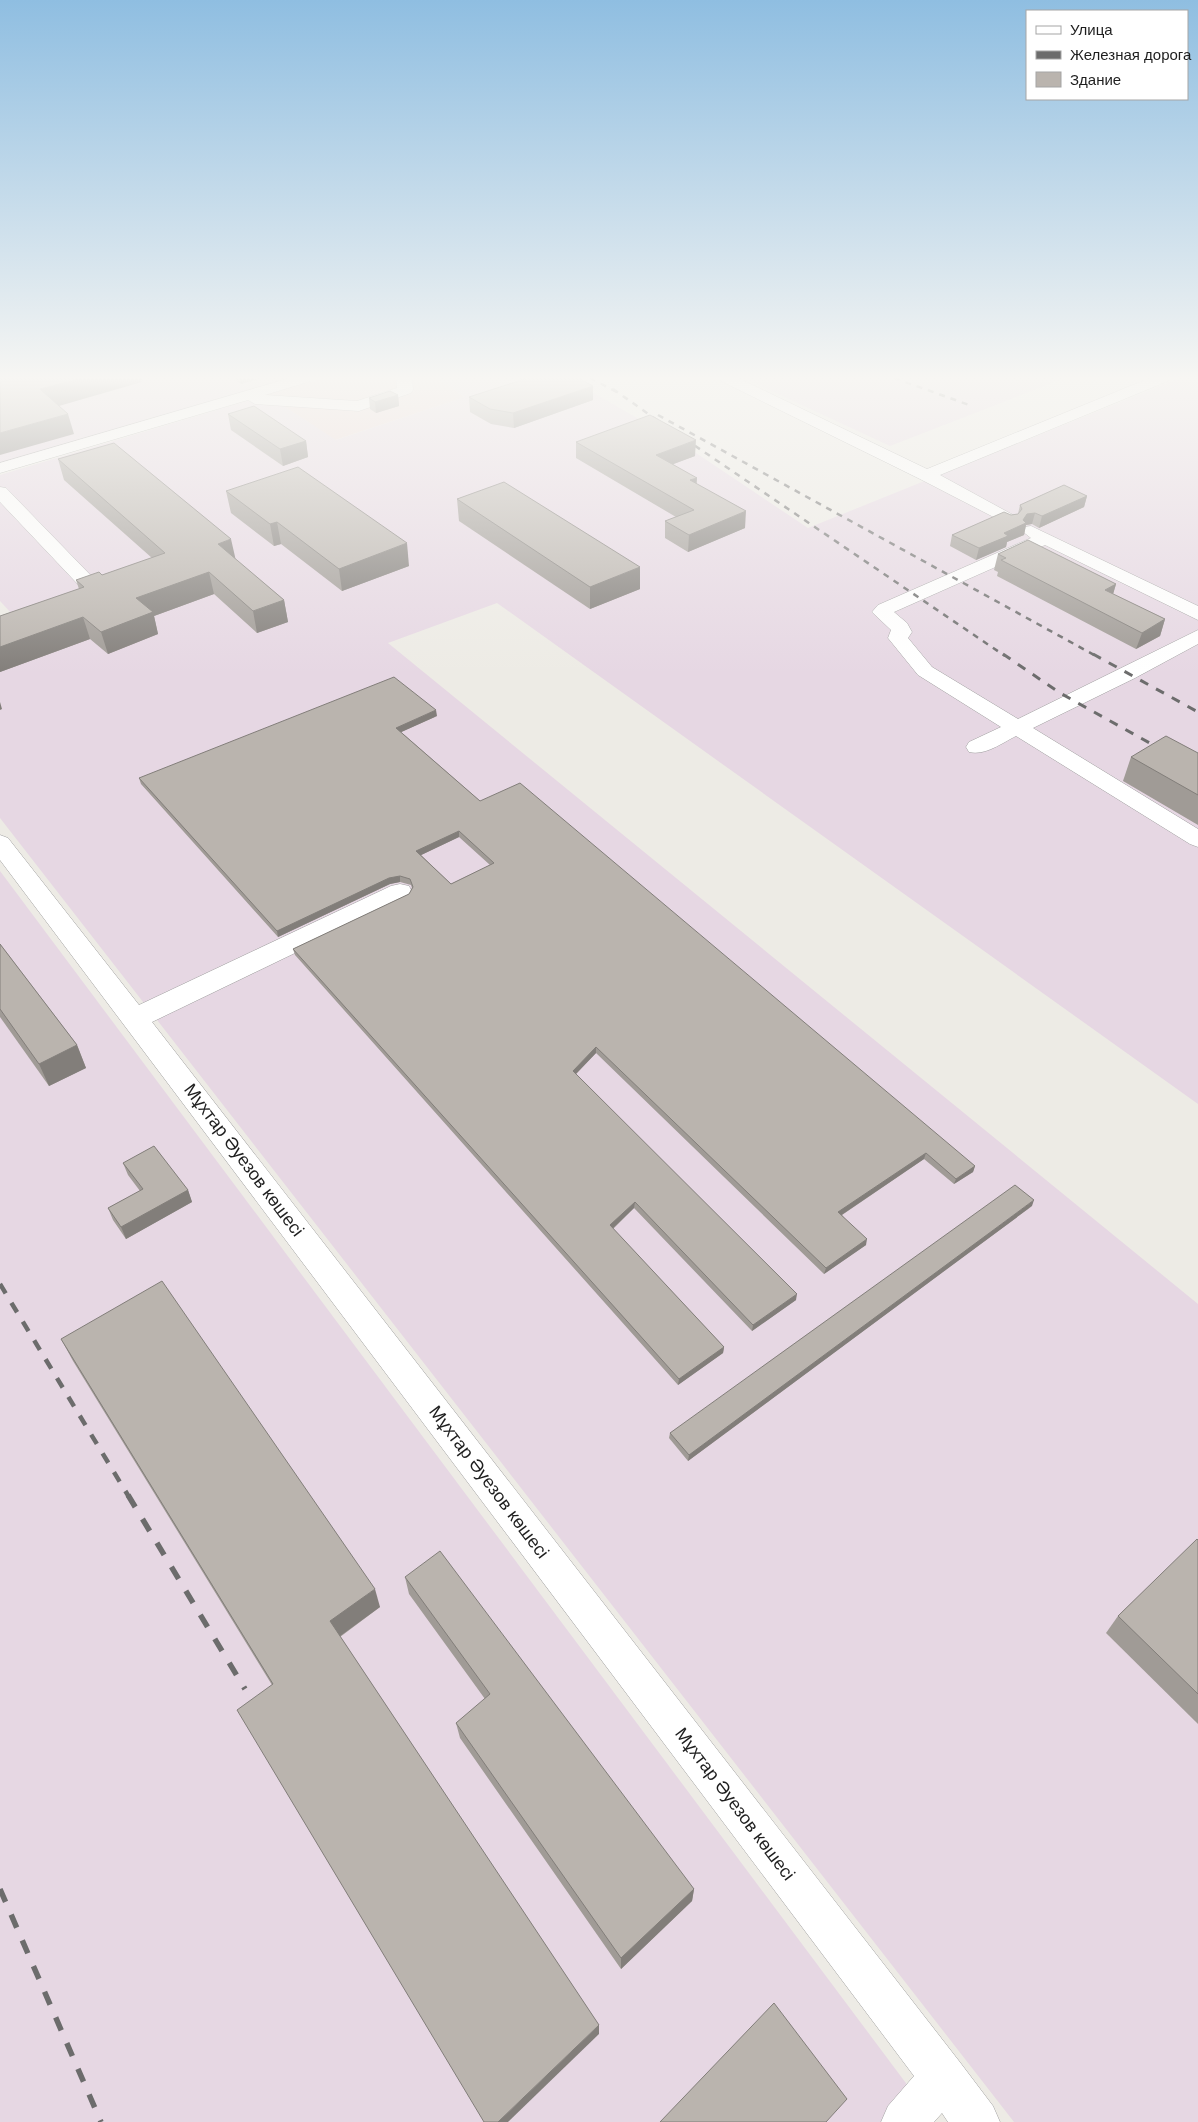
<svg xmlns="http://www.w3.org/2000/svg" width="1198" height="2122" font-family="Helvetica,sans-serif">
<rect width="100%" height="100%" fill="#edebe5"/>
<polygon fill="#edd7d5" points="324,378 436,378 465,397 335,440 267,395"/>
<g fill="#e6d7e3">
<polygon points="0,378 294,378 0,464"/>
<polygon points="436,378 568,378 687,447 808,528 1180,378 1198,378 1198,1104 497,603 388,643 1198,1304 1198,2122 1014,2122 0,818 0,619 12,614 0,601 0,475 267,395 336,440 465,397"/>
<polygon points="744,378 1065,378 890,446"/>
<polygon points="0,871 935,2122 0,2122"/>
</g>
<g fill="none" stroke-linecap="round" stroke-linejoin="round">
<g stroke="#9f9f9f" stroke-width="1">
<g id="minor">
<polygon points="290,378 314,378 311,381 265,395 357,401 397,388 396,378 412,378 413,390 411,393 359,411 255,404 248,400 0,473 0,463"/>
<polygon points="718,378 738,378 927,469 1150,378 1171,378 1168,381 940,475 1015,516 1018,520 1015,524 1009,525 920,479 721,381"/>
<polygon points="0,487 6,488 102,587 105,591 102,595 88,595 0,502"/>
<path d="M1031 526 1198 606V620L1045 545 894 612 907 623 912 632 908 638 932 667 1018 719 1198 630V644L1135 678 1033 728 1198 829V847L1190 844 1016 736C1002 743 985 756 969 752L966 747 969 742 1001 727 918 675 888 638 891 630 872 612 878 605 1031 538 1022 531 1025 527Z"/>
<polygon points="0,835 8,838 139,1005 391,886 400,884 409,886 412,892 409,898 152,1022 959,2061 993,2106 1000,2122 948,2122 942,2113 934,2122 881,2122 888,2106 914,2076 0,860"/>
</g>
</g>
<use href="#minor" fill="#fff" fill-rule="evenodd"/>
<g stroke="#6c6c6c" stroke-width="2.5" stroke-dasharray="6 6" stroke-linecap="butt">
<polyline points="590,378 619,393"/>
<polyline points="894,378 972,406"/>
<polyline points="613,389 664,425"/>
<polyline points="658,415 1096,656"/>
<polyline points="685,439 1005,656"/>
</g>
<g stroke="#6c6c6c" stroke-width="3" stroke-dasharray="9 9" stroke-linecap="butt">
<polyline points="1003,654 1060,693 1164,751"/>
<polyline points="1093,654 1198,712"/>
</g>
<polyline stroke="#6c6c6c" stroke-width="4.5" stroke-dasharray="11 11" stroke-linecap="butt" points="0,1284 129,1497"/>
<g stroke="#6c6c6c" stroke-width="5.5" stroke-dasharray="14 14" stroke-linecap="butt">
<polyline points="128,1495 245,1689"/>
<polyline points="0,1889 101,2122"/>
</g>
</g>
<g fill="#a09b96" fill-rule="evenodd">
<polygon points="233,378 262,378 241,384"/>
<polygon points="398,395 399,406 376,413 370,409 369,398"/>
<polygon points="469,397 593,400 514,428 491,424 470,412"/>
<polygon points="228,414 306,441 308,457 283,466 231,430"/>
<polygon points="576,442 695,456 673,464 696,484 745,528 688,552 665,538 665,521 676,517 576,458"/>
<polygon points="58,459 235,559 284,600 288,622 257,633 214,594 154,616 158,634 108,654 90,639 0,672 0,616 79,589 76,580 102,575 152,558 64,480"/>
<polygon points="226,491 409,566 342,591 281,544 274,546 231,513"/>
<polygon points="1087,496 1084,507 1039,528 1032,524 1026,525 1024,535 1007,542 1006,547 976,560 950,546 952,535 1011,515 1018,514 1020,505"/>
<polygon points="457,499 640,589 590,609 459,521"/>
<polygon points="998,554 1116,584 1113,594 1165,619 1160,636 1136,649 997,576 998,572 994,570"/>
<path d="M437 716 401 732 480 801 975 1166 973 1172 954 1184 924 1159 842 1215 866 1245 824 1274 596 1053 576 1074 796 1300 752 1331 634 1208 613 1229 724 1347 723 1353 678 1385 295 955 293 949 409 894 412 888 411 885 400 882 390 884 278 937 141 784 139 778ZM459 837 490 865 451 884 421 855Z"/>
<polygon points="1198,753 1198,825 1123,781 1131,757"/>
<polygon points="0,944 77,1045 86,1068 49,1086 0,1017"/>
<polygon points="123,1163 188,1190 192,1202 126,1239 113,1220 108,1208 140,1191 128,1175"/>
<polygon points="1032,1206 688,1461 669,1438 670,1433"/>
<polygon points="61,1339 380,1607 340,1637 599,2034 272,1685 73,1361"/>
<polygon points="1198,1540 1198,1724 1106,1633 1118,1616"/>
<polygon points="405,1577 694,1889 692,1901 621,1969 460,1738 456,1723 485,1699 409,1594"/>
</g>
<g fill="#827e7a">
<polygon points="83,378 141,378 142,382 45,410 40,389"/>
<polygon points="240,378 262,378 241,384"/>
<polygon points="593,386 593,400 514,428 513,413"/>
<polygon points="398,395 399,406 376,413 375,402"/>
<polygon points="68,414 74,434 0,455 0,433"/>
<polygon points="696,440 695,456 655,471 656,455"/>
<polygon points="306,441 308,457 283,466 280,449"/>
<polygon points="697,478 696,494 690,480"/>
<polygon points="1087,496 1084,507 1039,528 1042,516"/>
<polygon points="746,511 745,528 688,552 689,535"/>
<polygon points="1035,513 1032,524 1026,525 1024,535 1007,542 1006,547 976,560 979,548 1004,533 1023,520 1027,514"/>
<polygon points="277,522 281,544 274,546 270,524"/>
<polygon points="231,539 236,561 218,544"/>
<polygon points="407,543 409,566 342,591 339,569"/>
<polygon points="640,567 640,589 590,609 590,587"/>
<polygon points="209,572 214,594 154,616 158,634 108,654 101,632 136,598"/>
<polygon points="1116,584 1111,601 1105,590"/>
<polygon points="284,600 288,622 257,633 253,611"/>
<polygon points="83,617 90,639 0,672 0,647"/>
<polygon points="1165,619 1160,636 1136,649 1142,633"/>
<polygon points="0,702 2,709 0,710"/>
<polygon points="436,710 437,716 397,734 396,728"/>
<polygon points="459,831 459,837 417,857 416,851"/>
<polygon points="400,876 400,882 390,884 278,937 277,931 389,878"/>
<polygon points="77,1045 86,1068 49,1086 39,1064"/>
<polygon points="596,1047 596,1053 573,1077 573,1071"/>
<polygon points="926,1153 924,1159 837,1218 838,1212"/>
<polygon points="975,1166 973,1172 954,1184 956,1179"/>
<polygon points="188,1190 192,1202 126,1239 121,1227"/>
<polygon points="1034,1200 1032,1206 688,1461 689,1455"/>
<polygon points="635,1202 634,1208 610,1231 610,1225"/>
<polygon points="867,1239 866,1245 824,1274 826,1268"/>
<polygon points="797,1294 796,1300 752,1331 753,1325"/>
<polygon points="724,1347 723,1353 678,1385 679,1379"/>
<polygon points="375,1589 380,1607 336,1639 330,1621"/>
<polygon points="694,1889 692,1901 621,1969 621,1958"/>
<polygon points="599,2025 599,2034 508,2122 498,2122"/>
</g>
<g fill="#bab4ae" stroke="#827e7a" fill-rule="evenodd">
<polygon points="0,378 83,378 40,389 68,414 0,433"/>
<polygon points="528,378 578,378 593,386 513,413 490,409 469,397"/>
<polygon points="390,391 398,395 375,402 369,398"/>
<polygon points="254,406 306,441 280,449 228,414"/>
<polygon points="650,415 696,440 656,455 697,478 690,480 746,511 689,535 665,521 694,510 576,442"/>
<polygon points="114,443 231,539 218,544 284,600 253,611 209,572 136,598 153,612 101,632 83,617 0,647 0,616 84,587 76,580 99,572 102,575 165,553 58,459"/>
<polygon points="298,467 407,543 339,569 277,522 270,524 226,491"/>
<polygon points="504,482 640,567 590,587 457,499"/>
<polygon points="1064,485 1087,496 1042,516 1035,513 1027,514 1023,520 1026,523 1004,533 1008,536 979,548 952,535 1004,512 1011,515 1018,514 1022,509 1020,505"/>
<polygon points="1028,540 1116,584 1105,590 1165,619 1142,633 1001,560 1006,558 998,554"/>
<path d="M394 677 436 710 396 728 480 801 520 783 975 1166 956 1179 926 1153 838 1212 867 1239 826 1268 596 1047 573 1071 797 1294 753 1325 635 1202 610 1225 724 1347 679 1379 293 949 409 894 413 887 410 879 400 876 389 878 277 931 139 778ZM459 831 494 863 451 884 416 851Z"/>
<polygon points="1166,736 1198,753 1198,795 1131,757"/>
<polygon points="0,944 77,1045 39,1064 0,1009"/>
<polygon points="154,1146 188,1190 121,1227 108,1208 143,1189 123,1163"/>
<polygon points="1015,1185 1034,1200 689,1455 670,1433"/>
<polygon points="162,1281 375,1589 330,1621 599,2025 498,2122 484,2122 237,1710 273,1684 61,1339"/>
<polygon points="1197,1539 1198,1540 1198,1694 1118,1616"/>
<polygon points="440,1551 694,1889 621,1958 456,1723 490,1694 405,1577"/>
<polygon points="774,2003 847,2099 826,2122 660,2122"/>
</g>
<linearGradient id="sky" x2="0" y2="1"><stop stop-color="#8fbee1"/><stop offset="0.56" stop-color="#f7f6f3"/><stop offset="1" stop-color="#f7f6f3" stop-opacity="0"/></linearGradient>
<rect width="1198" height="675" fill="url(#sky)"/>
<g text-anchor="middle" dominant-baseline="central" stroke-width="4" stroke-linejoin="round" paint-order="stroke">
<g font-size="18" fill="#1e1e1e" stroke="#fff">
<text transform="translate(244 1160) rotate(53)">Мұхтар Әуезов көшесі</text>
<text transform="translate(489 1482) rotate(53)">Мұхтар Әуезов көшесі</text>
<text transform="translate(735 1804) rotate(53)">Мұхтар Әуезов көшесі</text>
</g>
</g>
<rect x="1026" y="10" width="162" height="90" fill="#ffffff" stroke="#a5a5a5"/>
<rect x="1036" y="26" width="25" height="8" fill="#ffffff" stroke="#a5a5a5"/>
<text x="1070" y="35" font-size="15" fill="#1e1e1e">Улица</text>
<rect x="1036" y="51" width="25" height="8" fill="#6c6c6c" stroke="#a5a5a5"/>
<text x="1070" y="60" font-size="15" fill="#1e1e1e">Железная дорога</text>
<rect x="1036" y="72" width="25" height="15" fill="#bab4ae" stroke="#a5a5a5"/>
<text x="1070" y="85" font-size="15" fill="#1e1e1e">Здание</text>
</svg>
